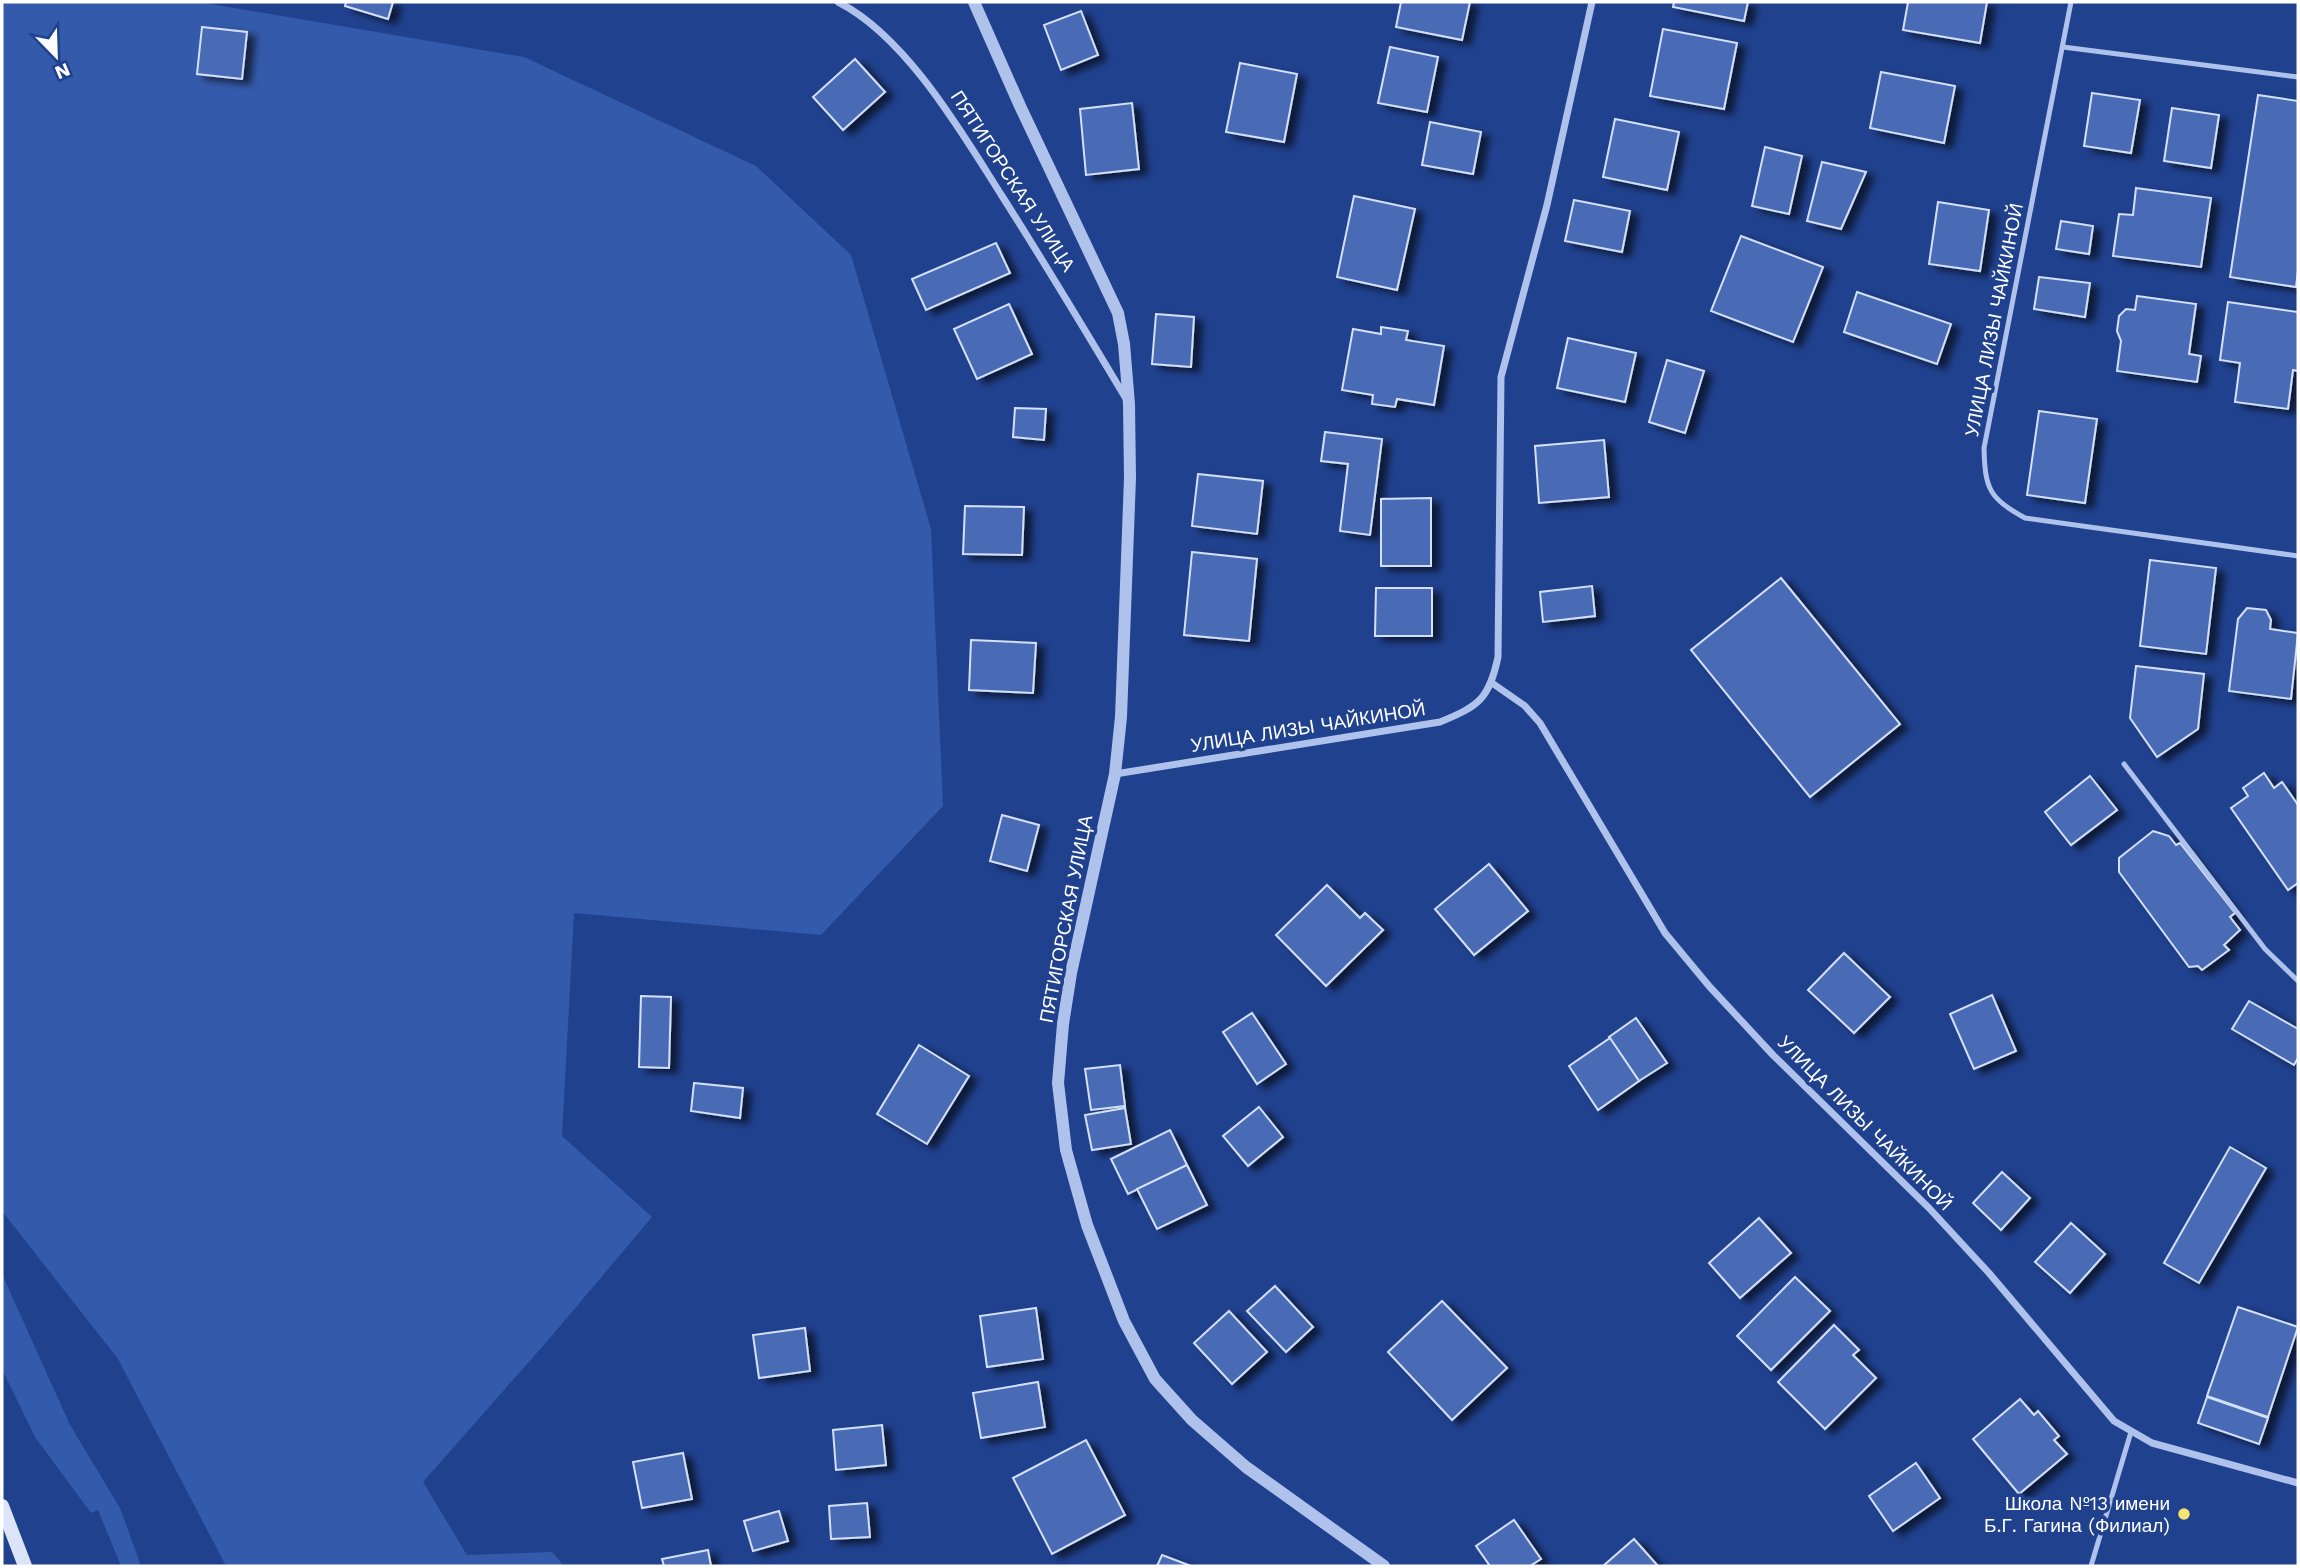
<svg xmlns="http://www.w3.org/2000/svg" width="2300" height="1568" font-family="'Work Sans',sans-serif">
<defs>
<filter id="shadow"><feDropShadow dx="8" dy="4.5" stdDeviation="3.5" flood-color="#0009"/></filter>
</defs>
<rect width="100%" height="100%" fill="#20418e"/>
<g fill="#345aab">
<polygon points="2,2 199,2 524,57 756,166 851,255 931,529 943,806 821,935 574,913 562,1136 652,1217 550,1338 423,1482 467,1555 552,1552 564,1566 226,1566 118,1359 2,1211"/>
<polygon points="2,1274 70,1425 120,1508 141,1566 121,1566 98,1510 91,1513 35,1437 2,1369"/>
</g>
<g fill="#496ab5" stroke="#d4e0f9" stroke-width="2" filter="url(#shadow)">
<polygon points="346,2 393,2 388,19 345,6"/>
<polygon points="1401,2 1470,2 1462,40 1396,27"/>
<polygon points="1674,2 1748,2 1744,21 1673,7"/>
<polygon points="1908,2 1987,2 1980,43 1903,30"/>
<polygon points="1081,11 1098,55 1061,70 1044,25"/>
<polygon points="202,27 247,32 242,79 197,74"/>
<polygon points="1663,29 1737,43 1724,109 1650,96"/>
<polygon points="1390,47 1438,57 1427,112 1378,103"/>
<polygon points="855,59 885,92 843,130 813,97"/>
<polygon points="1240,63 1297,74 1284,142 1226,132"/>
<polygon points="1881,72 1955,86 1944,143 1870,128"/>
<polygon points="2092,93 2140,100 2131,153 2084,146"/>
<polygon points="2258,95 2298,101 2298,270 2296,287 2230,277"/>
<polygon points="1132,103 1139,169 1086,175 1080,109"/>
<polygon points="2172,108 2219,115 2211,168 2164,161"/>
<polygon points="1615,119 1679,132 1667,190 1603,177"/>
<polygon points="1430,122 1481,132 1473,174 1422,165"/>
<polygon points="1765,147 1802,156 1789,214 1752,206"/>
<polygon points="1822,162 1866,172 1841,229 1807,221"/>
<polygon points="2136,188 2211,198 2201,267 2113,256 2119,214 2133,215"/>
<polygon points="1354,196 1415,209 1397,290 1337,277"/>
<polygon points="1574,200 1630,211 1622,252 1565,241"/>
<polygon points="1938,202 1989,210 1980,271 1929,264"/>
<polygon points="2061,221 2093,226 2089,254 2056,249"/>
<polygon points="1741,236 1823,267 1793,342 1711,311"/>
<polygon points="996,243 1010,273 926,310 912,279"/>
<polygon points="2039,277 2090,283 2085,317 2034,309"/>
<polygon points="1857,292 1951,324 1937,364 1844,332"/>
<polygon points="2137,296 2196,304 2189,354 2201,356 2197,382 2117,371 2121,341 2117,331 2119,316 2126,309 2135,310"/>
<polygon points="2228,302 2298,312 2298,371 2293,370 2288,409 2235,402 2240,363 2220,360"/>
<polygon points="1009,304 1032,354 977,379 954,329"/>
<polygon points="1156,314 1194,317 1191,367 1152,364"/>
<polygon points="1381,327 1408,331 1406,340 1444,346 1434,405 1397,399 1395,407 1372,404 1373,395 1342,390 1353,329 1381,334"/>
<polygon points="1568,338 1636,353 1625,402 1557,388"/>
<polygon points="1667,360 1704,371 1685,433 1649,422"/>
<polygon points="1015,408 1046,409 1044,440 1013,437"/>
<polygon points="2039,411 2097,419 2085,503 2027,495"/>
<polygon points="1325,432 1382,439 1370,535 1340,531 1348,464 1321,461"/>
<polygon points="1604,440 1609,497 1539,503 1535,446"/>
<polygon points="1198,474 1263,481 1257,534 1192,526"/>
<polygon points="1431,498 1431,566 1381,566 1381,499"/>
<polygon points="965,506 1024,507 1022,555 963,554"/>
<polygon points="1192,552 1257,559 1249,641 1184,635"/>
<polygon points="2150,560 2216,568 2206,654 2140,646"/>
<polygon points="1781,578 1900,724 1810,797 1691,650"/>
<polygon points="1592,586 1595,616 1543,622 1540,592"/>
<polygon points="1376,588 1432,588 1432,636 1375,636"/>
<polygon points="2247,608 2266,610 2271,620 2270,629 2298,633 2291,699 2229,691 2238,619"/>
<polygon points="971,640 1036,643 1033,693 969,690"/>
<polygon points="2136,666 2204,674 2198,729 2157,757 2130,718"/>
<polygon points="2264,773 2274,788 2282,782 2298,805 2298,883 2288,890 2231,808 2248,796 2243,788"/>
<polygon points="2090,776 2117,810 2071,845 2045,812"/>
<polygon points="1002,815 1039,825 1027,871 990,861"/>
<polygon points="2153,831 2169,836 2176,845 2180,843 2235,913 2230,917 2240,930 2224,945 2229,950 2202,970 2198,966 2189,967 2119,872 2119,858"/>
<polygon points="1489,864 1528,911 1474,955 1435,909"/>
<polygon points="1327,885 1360,918 1365,913 1383,930 1326,986 1276,935"/>
<polygon points="1844,953 1890,997 1854,1033 1808,990"/>
<polygon points="1992,995 2016,1051 1974,1069 1950,1014"/>
<polygon points="641,996 671,997 669,1068 639,1067"/>
<polygon points="2249,1001 2298,1029 2298,1058 2294,1065 2232,1029"/>
<polygon points="1252,1013 1286,1064 1257,1084 1223,1032"/>
<polygon points="1636,1018 1667,1063 1639,1081 1609,1037"/>
<polygon points="1610,1038 1639,1081 1598,1110 1569,1066"/>
<polygon points="919,1045 969,1076 927,1144 877,1114"/>
<polygon points="1120,1065 1125,1106 1091,1110 1085,1069"/>
<polygon points="694,1083 743,1088 740,1118 691,1111"/>
<polygon points="1259,1107 1283,1137 1248,1166 1223,1136"/>
<polygon points="1125,1108 1131,1144 1092,1150 1085,1115"/>
<polygon points="1170,1130 1187,1165 1128,1194 1111,1159"/>
<polygon points="2230,1147 2266,1168 2199,1283 2164,1263"/>
<polygon points="1187,1165 1207,1205 1157,1229 1137,1189"/>
<polygon points="2002,1172 2030,1198 2001,1230 1973,1203"/>
<polygon points="1759,1218 1791,1253 1740,1298 1709,1263"/>
<polygon points="2071,1223 2105,1254 2070,1293 2035,1262"/>
<polygon points="1795,1277 1830,1311 1771,1370 1737,1336"/>
<polygon points="1275,1286 1313,1327 1286,1352 1247,1311"/>
<polygon points="1442,1301 1507,1368 1452,1420 1388,1352"/>
<polygon points="2238,1307 2298,1327 2268,1417 2207,1396"/>
<polygon points="1036,1308 1043,1359 987,1367 980,1316"/>
<polygon points="1229,1311 1267,1352 1232,1384 1194,1343"/>
<polygon points="1834,1325 1859,1350 1853,1355 1876,1378 1825,1429 1778,1382"/>
<polygon points="805,1328 810,1371 759,1378 753,1335"/>
<polygon points="1038,1382 1045,1427 981,1438 973,1393"/>
<polygon points="2207,1397 2268,1418 2259,1444 2198,1423"/>
<polygon points="2020,1399 2034,1415 2038,1411 2059,1436 2054,1440 2067,1454 2019,1494 1973,1439"/>
<polygon points="882,1425 886,1465 836,1470 833,1430"/>
<polygon points="1086,1440 1125,1515 1052,1554 1013,1478"/>
<polygon points="683,1453 692,1499 642,1508 633,1462"/>
<polygon points="1916,1463 1940,1498 1893,1531 1869,1496"/>
<polygon points="867,1503 870,1537 831,1539 829,1506"/>
<polygon points="779,1511 788,1541 753,1551 744,1521"/>
<polygon points="1514,1520 1541,1559 1530,1566 1490,1566 1476,1546"/>
<polygon points="1634,1539 1658,1566 1603,1566"/>
<polygon points="708,1550 711,1566 664,1566 662,1559"/>
<polygon points="1162,1555 1191,1566 1157,1566"/>
</g>
<g fill="none" stroke-linecap="round" stroke-linejoin="round">
<g stroke="#afc2ec" stroke-width="5">
<path d="M2071 2 1984 448C1985 489 1989 498 2025 518L2298 556"/>
<polyline points="2063,47 2298,77"/>
<polyline points="2124,764 2265,949 2298,981"/>
<polyline points="2091,1566 2131,1432"/>
</g>
<g stroke="#afc2ec" stroke-width="7">
<path d="M838 2C906 36 962 133 1002 196 1044 262 1085 330 1125 397"/>
<polyline points="1492,683 1525,706 1540,723 1665,933 1709,986 1773,1055 1929,1208 1989,1273 2114,1421 2152,1443 2298,1483"/>
<path d="M1115 774 1440 722C1479 706 1489 699 1498 657L1501 377 1547 205 1592 2"/>
</g>
<polyline stroke="#afc2ec" stroke-width="12" points="974,2 1020,106 1118,313 1124,344 1129,404 1130,478 1121,717 1115,774 1071,973 1063,1024 1058,1083 1066,1150 1087,1225 1124,1321 1155,1379 1192,1420 1246,1467 1384,1566"/>
<polyline stroke="#dbe4f9" stroke-width="14" points="2,1506 25,1566"/>
</g>
<circle fill="#f9e46f" stroke="#20418e" stroke-width="2.5" cx="2184" cy="1514" r="7"/>
<g text-anchor="middle" dominant-baseline="central" stroke-width="7" stroke-linejoin="round" paint-order="stroke">
<g font-size="19" fill="#fff" stroke="#20418e">
<text transform="translate(1013 181) rotate(57)">ПЯТИГОРСКАЯ УЛИЦА</text>
<text transform="translate(1994 320) rotate(-79)">УЛИЦА ЛИЗЫ ЧАЙКИНОЙ</text>
<text transform="translate(1308 727) rotate(-9)">УЛИЦА ЛИЗЫ ЧАЙКИНОЙ</text>
<text transform="translate(1066 919) rotate(-79)">ПЯТИГОРСКАЯ УЛИЦА</text>
<text transform="translate(1865 1123) rotate(45)">УЛИЦА ЛИЗЫ ЧАЙКИНОЙ</text>
</g>
<g font-size="19" fill="#fff" stroke="#20418e" text-anchor="end">
<text x="2170" y="1503">Школа №13 имени<tspan x="2170" dy="22">Б.Г. Гагина (Филиал)</tspan></text>
</g>
</g>
<rect width="2300" height="1568" fill="none" stroke="#ffffff" stroke-width="7"/>
<g transform="translate(56 56) rotate(157)" stroke="#20418e" stroke-width="5" paint-order="stroke">
<path d="M0-5L12 26L0 18L-12 26Z" fill="#ffffff"/>
<text y="-10" font-size="19" font-weight="bold" text-anchor="middle" fill="#ffffff">N</text>
</g>
</svg>
